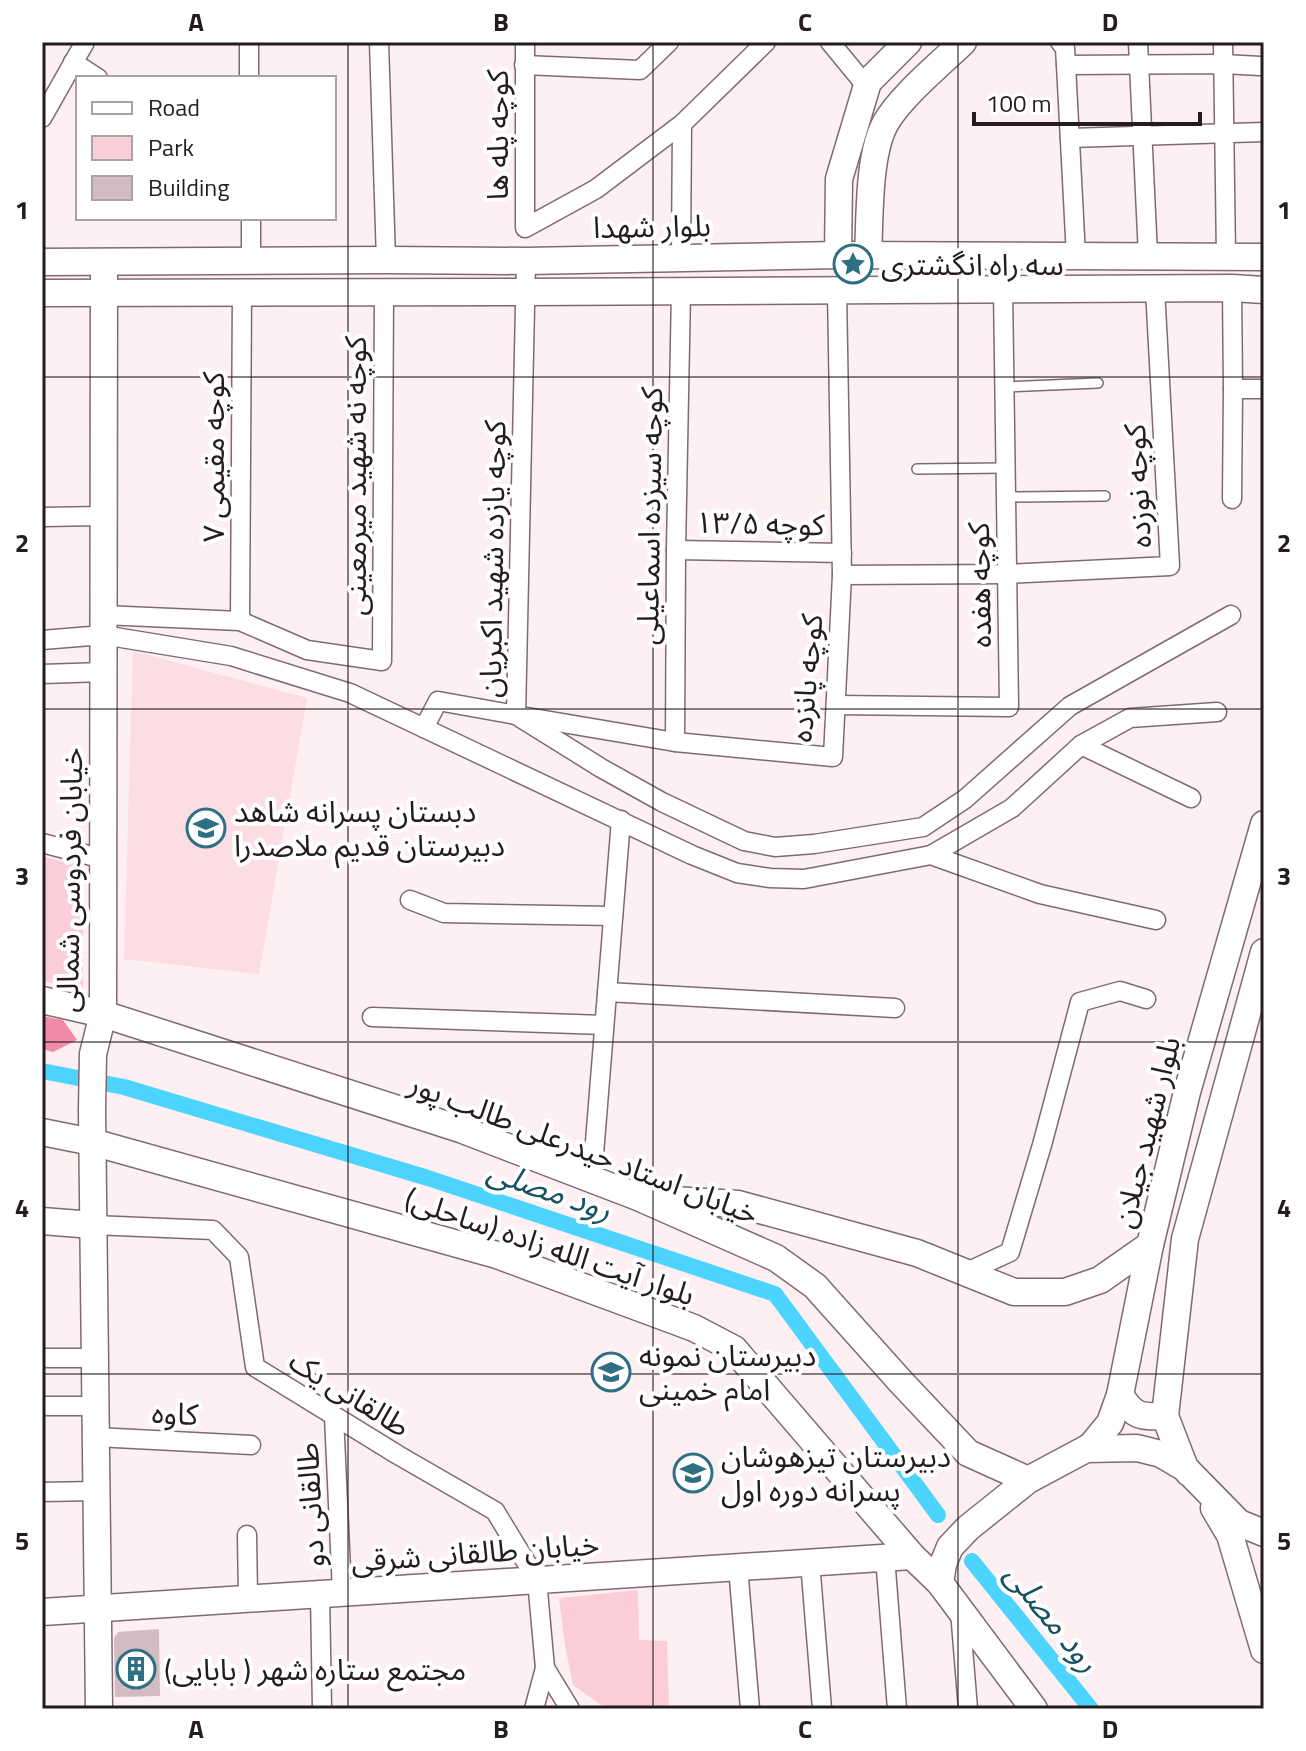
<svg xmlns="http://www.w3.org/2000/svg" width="1306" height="1751" font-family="'Titillium Web','Noto Sans Arabic',sans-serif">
<rect width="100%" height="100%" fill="#fdeff2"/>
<polygon fill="#fddde4" points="133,651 307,698 259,974 124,959"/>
<g fill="#fbcdd8">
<polygon points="42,856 83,867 83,989 42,981"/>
<polygon points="638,1590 639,1640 667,1641 669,1709 607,1709 573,1685 565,1645 559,1598"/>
</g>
<polygon fill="#f18aa7" points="42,1016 63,1020 77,1040 53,1052 42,1049"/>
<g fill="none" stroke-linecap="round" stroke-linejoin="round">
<g stroke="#4cd4fe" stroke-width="16">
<polyline points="42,1071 124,1087 428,1178 775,1294 938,1515"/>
<polyline points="972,1561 1091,1709"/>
</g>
</g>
<polygon fill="#d3bcc1" points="159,1629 160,1696 115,1697 114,1638 118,1632"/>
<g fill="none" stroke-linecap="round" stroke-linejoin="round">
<g stroke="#7f6b6f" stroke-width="12">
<g id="lane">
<polyline points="1004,387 1098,383"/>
<polyline points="917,469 1005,468"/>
<polyline points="1005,497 1105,496"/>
</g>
</g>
<g stroke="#7f6b6f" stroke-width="21">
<g id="street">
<polyline points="249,42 249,78"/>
<polyline points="379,42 386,260"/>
<polyline points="525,42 525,228 596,189 682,124 766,42"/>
<polyline points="830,42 867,87"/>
<polyline points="1060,42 1065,48 1066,65 1076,256"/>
<polyline points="1138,42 1148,256"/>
<polyline points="1223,42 1226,257"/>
<polyline points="73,62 98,78"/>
<polyline points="524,65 640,70 669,42"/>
<polyline points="1066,65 1223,64 1260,66"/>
<polyline points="42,118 85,42"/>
<polyline points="1070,138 1264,132"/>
<polyline points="251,218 251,261"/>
<polyline points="681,256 682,124"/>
<polyline points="1232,288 1233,389 1264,389"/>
<polyline points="1232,499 1233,389"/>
<polyline points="42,517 103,516"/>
<polyline points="676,550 842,553"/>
<polyline points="842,575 1008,574 1170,566 1155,289"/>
<polyline points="103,615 240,621 307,650 382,661 384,292"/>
<polyline points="240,621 242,292"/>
<polyline points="42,640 103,635 231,656 350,693 424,728 438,701 516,715 526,261"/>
<polyline points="42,674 103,672"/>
<polyline points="837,705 1009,707 1003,289"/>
<polyline points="516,715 601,768 662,802 744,841 775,847 814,844 923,827 965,799 1070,706 1231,615"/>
<polyline points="527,717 675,742 833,757 842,575 837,291"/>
<polyline points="424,728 692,855 737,873 770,878 804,879 931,855 1012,808 1081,745 1130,718 1217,712"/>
<polyline points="675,742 676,550 681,291"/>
<polyline points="1081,745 1191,798"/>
<polyline points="42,843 103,859"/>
<polyline points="931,855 1040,894 1156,920"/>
<polyline points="410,900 444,913 613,916"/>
<polyline points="607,992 895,1008"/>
<polyline points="372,1017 604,1025"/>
<polyline points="592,1179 621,820"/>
<polyline points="93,1225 213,1230 239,1257 255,1367 398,1455 495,1511 537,1580 545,1668 534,1709"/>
<polyline points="965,1273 1010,1252 1042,1145 1080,1002 1120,991 1146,999"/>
<polyline points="42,1358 95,1358"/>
<polyline points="42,1406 95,1406"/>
<polyline points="334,1416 342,1592"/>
<polyline points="96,1437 251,1445"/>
<polyline points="42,1492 96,1491"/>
<polyline points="247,1535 248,1598"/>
<polyline points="885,1557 897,1709"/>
<polyline points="810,1562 822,1709"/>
<polyline points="738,1567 750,1709"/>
<polyline points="320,1594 322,1709"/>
<polyline points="960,1611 968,1709"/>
<polyline points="545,1668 570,1709"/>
</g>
</g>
<g stroke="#7f6b6f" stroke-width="29">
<g id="secondary">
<polyline points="838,255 839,179 868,82 908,42"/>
<path d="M868 255C870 218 868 156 885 124 899 98 940 64 963 42"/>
<polyline points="42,262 386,260 526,261 838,255 1264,257"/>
<polyline points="42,293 526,292 1232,288 1264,290"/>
<polyline points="1264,952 1185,1239 1165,1416 1185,1468 1239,1523 1264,1533"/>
<polyline points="42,1000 103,1014 463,1130 638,1197 776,1258 815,1286 901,1382 968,1453 1028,1480"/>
<polyline points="42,1132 92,1142 497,1255 694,1328 734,1349 912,1556 940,1583 1034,1709"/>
<polyline points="657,1199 738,1204 917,1253 1014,1292 1065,1292 1100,1280 1150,1245"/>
<polyline points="42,1221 93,1225"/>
<path d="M1120 1395C1134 1417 1140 1417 1165 1416"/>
<polyline points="1086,1449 1092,1445 1110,1423 1120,1395 1150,1245 1187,1092 1264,824"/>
<polyline points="1214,1508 1230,1535 1264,1650"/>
<polyline points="940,1583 943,1564 950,1547 968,1528 1028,1480 1086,1449 1137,1448 1161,1454 1185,1468 1189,1473"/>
<polyline points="42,1612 912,1556"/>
<polyline points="99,1709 92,1110 93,1054 103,1014 104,263"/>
</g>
</g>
<use href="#lane" stroke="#fff" stroke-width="9"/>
<use href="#street" stroke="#fff" stroke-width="18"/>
<use href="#secondary" stroke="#fff" stroke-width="26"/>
</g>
<path fill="none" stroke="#251c1e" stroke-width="2" stroke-opacity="0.55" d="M348 42V1709M653 42V1709M958 42V1709M42 377H1264M42 709H1264M42 1042H1264M42 1374H1264"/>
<defs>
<g id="sight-ring" transform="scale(2)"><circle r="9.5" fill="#fff" stroke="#2f6f83" stroke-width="1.5"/><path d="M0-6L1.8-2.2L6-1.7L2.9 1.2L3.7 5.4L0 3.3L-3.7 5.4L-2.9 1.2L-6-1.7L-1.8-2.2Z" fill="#2f6f83"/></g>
<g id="school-ring" transform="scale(2)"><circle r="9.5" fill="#fff" stroke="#2f6f83" stroke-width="1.5"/><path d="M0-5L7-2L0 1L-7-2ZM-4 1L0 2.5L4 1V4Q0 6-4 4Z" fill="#2f6f83"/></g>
<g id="building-ring" transform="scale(2)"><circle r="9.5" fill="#fff" stroke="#2f6f83" stroke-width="1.5"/><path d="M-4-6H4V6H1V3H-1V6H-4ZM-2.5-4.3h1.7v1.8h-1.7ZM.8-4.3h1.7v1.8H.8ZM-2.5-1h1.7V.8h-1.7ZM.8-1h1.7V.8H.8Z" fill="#2f6f83"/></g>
</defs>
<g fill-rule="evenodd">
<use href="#sight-ring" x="853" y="264"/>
<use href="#school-ring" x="206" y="828"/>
<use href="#school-ring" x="611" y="1372"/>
<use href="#school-ring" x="693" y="1473"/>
<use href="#building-ring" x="136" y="1669"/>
</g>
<g text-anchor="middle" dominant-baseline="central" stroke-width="8" stroke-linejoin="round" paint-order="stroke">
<g font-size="30" fill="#251c1e" stroke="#fff">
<text transform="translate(497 135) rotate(-90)">کوچه پله ها</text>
<text transform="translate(652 226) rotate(-1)">بلوار شهدا</text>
<text transform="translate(213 457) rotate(-90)">کوچه مقیمی ۷</text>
<text transform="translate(355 476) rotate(-90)">کوچه نه شهید میرمعینی</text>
<text transform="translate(1137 486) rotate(-93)">کوچه نوزده</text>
<text transform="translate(649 516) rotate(-89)">کوچه سیزده اسماعیلی</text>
<text transform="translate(760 523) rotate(1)">کوچه ۱۳/۵</text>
<text transform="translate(492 559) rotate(-89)">کوچه یازده شهید اکبریان</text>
<text transform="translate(979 585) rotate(-91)">کوچه هفده</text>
<text transform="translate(806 678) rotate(-85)">کوچه پانزده</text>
<text transform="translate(69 880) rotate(-89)">خیابان فردوسی شمالی</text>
<text transform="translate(1146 1132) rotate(-76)">بلوار شهید جیلان</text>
<text transform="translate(584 1148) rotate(21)">خیابان استاد حیدرعلی طالب پور</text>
<text transform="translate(550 1246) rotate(19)">بلوار آیت الله زاده (ساحلی)</text>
<text transform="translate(350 1393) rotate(32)">طالقانی یک</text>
<text transform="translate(175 1413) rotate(3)">کاوه</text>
<text transform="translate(310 1505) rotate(-93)">طالقانی دو</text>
<text transform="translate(475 1552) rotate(-4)">خیابان طالقانی شرقی</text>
</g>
<g font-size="30" fill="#251c1e" stroke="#fff" text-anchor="start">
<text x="881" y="264">سه راه انگشتری</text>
<text x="234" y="811">دبستان پسرانه شاهد<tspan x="234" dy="34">دبیرستان قدیم ملاصدرا</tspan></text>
<text x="639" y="1355">دبیرستان نمونه<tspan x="639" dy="34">امام خمینی</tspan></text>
<text x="721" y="1456">دبیرستان تیزهوشان<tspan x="721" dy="34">پسرانه دوره اول</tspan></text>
<text x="164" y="1669">مجتمع ستاره شهر ( بابایی)</text>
</g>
<g font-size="32" font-style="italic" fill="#195162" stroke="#fff">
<text transform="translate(550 1189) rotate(19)">رود مصلی</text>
<text transform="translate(1053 1617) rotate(51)">رود مصلی</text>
</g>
</g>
<rect width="1306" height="1751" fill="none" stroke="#ffffff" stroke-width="88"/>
<rect x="76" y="76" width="260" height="144" fill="#ffffff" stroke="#a8a4a5" stroke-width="2"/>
<rect x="92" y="102" width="40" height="12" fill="#ffffff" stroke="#a8a4a5" stroke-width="2"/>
<text x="148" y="116" font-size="24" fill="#251c1e">Road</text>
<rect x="92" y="136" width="40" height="24" fill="#fbcdd8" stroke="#a8a4a5" stroke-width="2"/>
<text x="148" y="156" font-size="24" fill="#251c1e">Park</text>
<rect x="92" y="176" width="40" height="24" fill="#d3bcc1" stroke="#a8a4a5" stroke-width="2"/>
<text x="148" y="196" font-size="24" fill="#251c1e">Building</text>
<path d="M974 112v12h226v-12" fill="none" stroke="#251c1e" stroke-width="4"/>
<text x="986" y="112" font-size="24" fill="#251c1e" stroke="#ffffff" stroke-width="6" paint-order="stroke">100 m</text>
<rect x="44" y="44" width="1218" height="1663" fill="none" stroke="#251c1e" stroke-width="3"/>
<g font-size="26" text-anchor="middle" font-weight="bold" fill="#251c1e">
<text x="196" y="31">A</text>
<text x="501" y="31">B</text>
<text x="805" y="31">C</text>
<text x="1110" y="31">D</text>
<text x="22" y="219">1</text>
<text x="1284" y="219">1</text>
<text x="22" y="552">2</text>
<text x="1284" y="552">2</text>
<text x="22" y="885">3</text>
<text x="1284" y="885">3</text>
<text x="22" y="1217">4</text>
<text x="1284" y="1217">4</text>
<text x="22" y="1550">5</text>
<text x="1284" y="1550">5</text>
<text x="196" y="1738">A</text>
<text x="501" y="1738">B</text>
<text x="805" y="1738">C</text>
<text x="1110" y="1738">D</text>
</g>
</svg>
